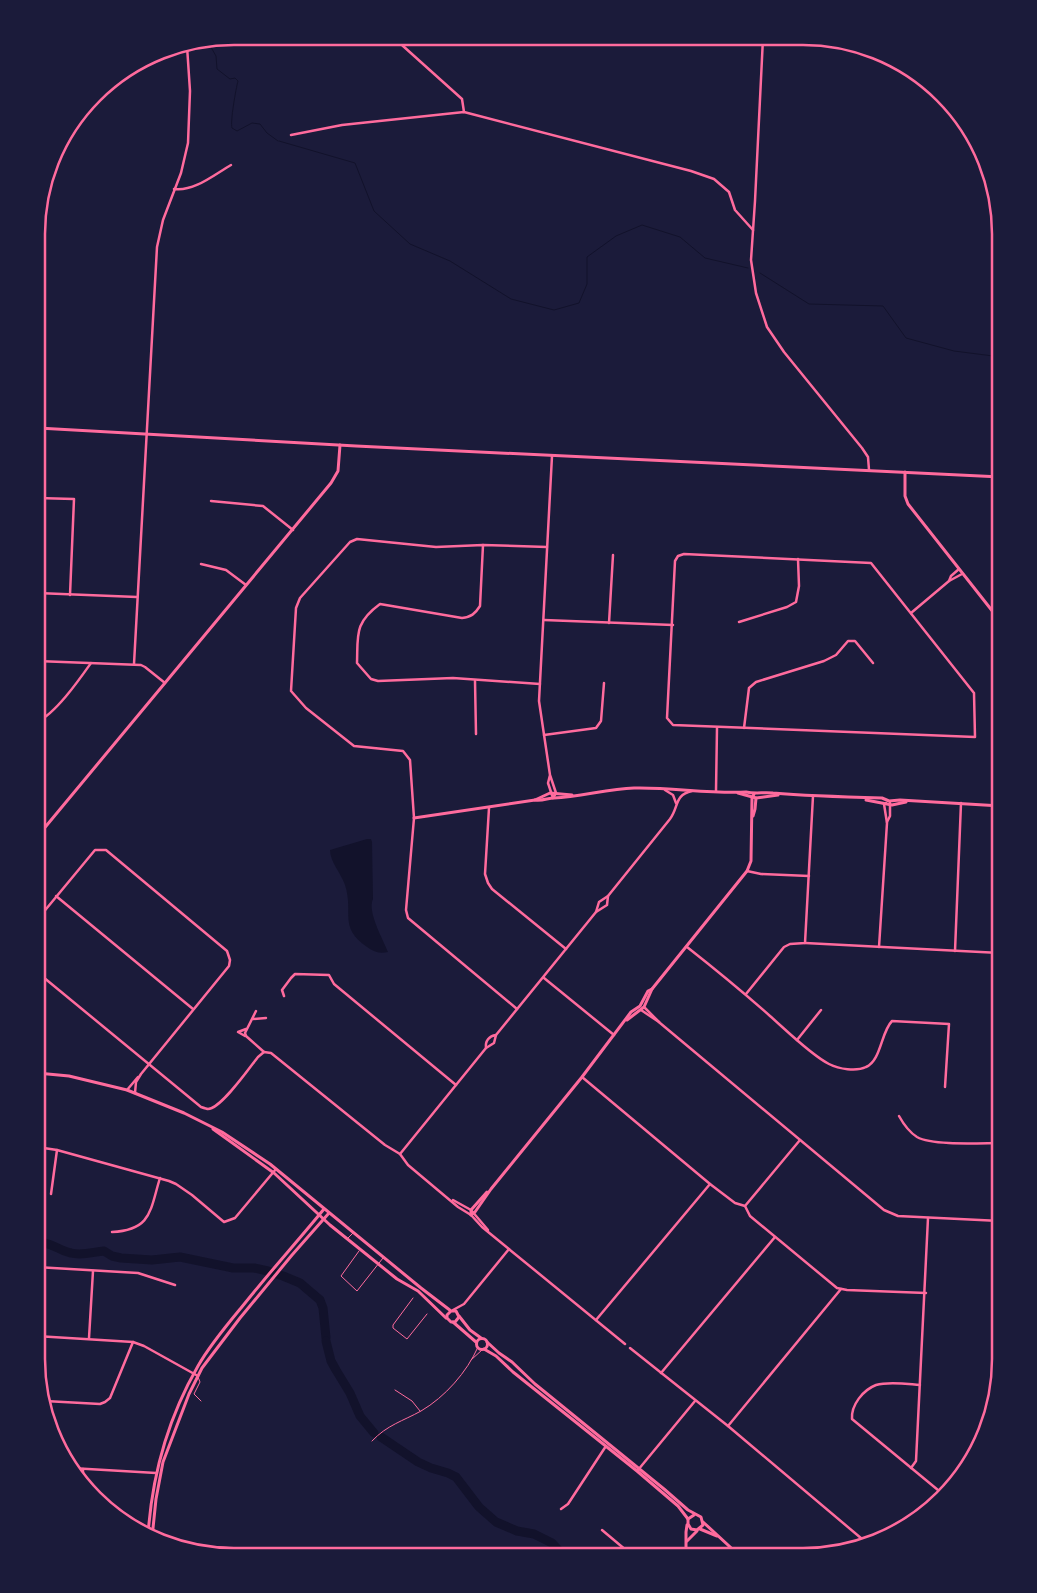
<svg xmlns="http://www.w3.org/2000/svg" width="1037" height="1593" font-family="Arial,sans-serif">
<rect width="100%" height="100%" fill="#1b1b3a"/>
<path fill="#12122b" d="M367 839H371L372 842 373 899C367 912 383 939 388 952 380 954 374 952 367 947 338 927 354 913 345 885 341 873 330 862 330 850Z"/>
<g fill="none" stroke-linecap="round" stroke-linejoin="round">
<g stroke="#12122b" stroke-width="1">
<path d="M208 42 216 56 217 69 230 79 235 78 238 81C236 88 230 122 232 128L237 131 252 123 260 124 267 133 278 141"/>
<polyline points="279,141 355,163 374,211 410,244 450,261 511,299 554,310 579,303 587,284 587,257 616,236 642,225 680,237 705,258 748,268"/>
<polyline points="760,273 809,304 883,306 906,338 954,351 1001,357"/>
</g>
<g stroke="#12122b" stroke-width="9">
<path d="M36 1243C50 1241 58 1250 71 1253 82 1256 93 1252 104 1251L112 1256 121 1258 152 1260 180 1257 233 1268H254L268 1271 283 1276 300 1283 320 1300 323 1308 326 1338"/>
<polyline points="326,1341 331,1361 336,1370 350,1393 360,1416 374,1433"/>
<polyline points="381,1437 418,1462 431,1468 448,1473 456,1477 479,1507 496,1522 517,1531 534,1534 552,1543 564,1556"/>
</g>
<g stroke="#ff6b9d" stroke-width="1">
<polyline points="347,1239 353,1233"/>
<polyline points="359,1251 341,1276 357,1291 383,1258"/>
<polyline points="413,1298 393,1325 393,1328 407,1339 427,1314"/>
<polyline points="471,1360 482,1350"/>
<polyline points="198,1377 200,1382 194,1394 201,1401"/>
<polyline points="395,1390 412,1401 420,1411"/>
<path d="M372 1441C387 1425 403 1421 421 1411 445 1397 467 1372 478 1347"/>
</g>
<g stroke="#ff6b9d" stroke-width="2.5">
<polyline points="393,37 462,99 464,112"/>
<polyline points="763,38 755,201 751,260 756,293 767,327 784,352 862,448 868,457 869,470"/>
<polyline points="291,135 342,125 464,112 691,171 714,179 729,192 735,210 753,230"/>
<path d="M174 189C194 192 215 174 231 165"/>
<polyline points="37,498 74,499 70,595"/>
<polyline points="211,501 263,506 293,530"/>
<path d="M483 545 480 606C475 614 471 617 462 618L380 604C354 623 358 635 357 663L371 679 378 681 453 678 540 684"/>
<polygon points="684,554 871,563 974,693 975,737 673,725 667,718 675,561 678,556"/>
<polyline points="201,564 226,570 246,585"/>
<polyline points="949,581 951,576 959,569"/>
<polyline points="37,593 137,597"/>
<polyline points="911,613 949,581 962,574"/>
<polyline points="544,620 673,625"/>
<polyline points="739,622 787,607 796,602 799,586 798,559"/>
<polyline points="609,623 613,555"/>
<polyline points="37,661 141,665 145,667 165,683"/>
<polyline points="134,664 157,247 163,220 181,173 188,143 190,91 187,46"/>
<polyline points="475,681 476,734"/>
<path d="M37 722C56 713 79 680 91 663"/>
<polyline points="744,728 749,688 756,682 824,661 836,655 848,641 855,641 873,663"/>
<polyline points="544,735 596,728 601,721 604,683"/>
<polyline points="550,775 548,783 553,798 556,793 550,775 539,701 552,456"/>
<polyline points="665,790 673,795 676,803"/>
<polyline points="716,791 717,728"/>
<polyline points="489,808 485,874 488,883 492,889 566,949"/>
<polyline points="887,822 890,816 890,803"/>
<polyline points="747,871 761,874 809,876"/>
<polyline points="56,896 193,1009"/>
<path d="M596 912 599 902 608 896 670 819C679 807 674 795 692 791"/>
<polyline points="37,920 95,850 106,850 227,951 230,960 229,966 141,1074 136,1082 135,1093"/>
<polyline points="805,943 1000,953"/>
<path d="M687 947C715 969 743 992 770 1016 786 1030 811 1055 829 1064 839 1069 856 1072 866 1067 881 1061 881 1032 892 1021L949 1024 945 1087"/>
<polyline points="879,947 887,823 884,804 886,803"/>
<polyline points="955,951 961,803"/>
<path d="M37 972 201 1107C201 1107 207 1109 208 1109 221 1109 250 1067 258 1057L264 1052 271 1053 385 1145 400 1154 408 1165 458 1207 471 1215 482 1227 625 1344"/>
<polyline points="544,978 614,1035"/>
<polyline points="746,994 784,947 790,944 805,943 813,796"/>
<polyline points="284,996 282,990 291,978 295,974 329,975 334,984 456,1085"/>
<polyline points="644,1007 660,1023 884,1210 898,1216 1000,1221"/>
<polyline points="517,1009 408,918 406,910 414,818 410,760 403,751 354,746 306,708 291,691 296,608 300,598 350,542 357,539 436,547 483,545 547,547"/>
<polyline points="641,1010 659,1022"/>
<polyline points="256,1011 245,1033 246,1036 264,1052"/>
<polyline points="253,1019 266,1018"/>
<polyline points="245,1036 238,1032 246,1029"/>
<polyline points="797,1040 821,1010"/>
<path d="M486 1048C485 1041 489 1036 496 1035"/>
<polyline points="582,1077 710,1184 735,1203 745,1206 750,1216 837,1288 847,1290 926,1293"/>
<polyline points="127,1090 138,1077"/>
<path d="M899 1116C904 1125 909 1132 917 1137 933 1146 981 1143 1000 1143"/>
<polyline points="37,1147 57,1150 169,1181 176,1184 192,1195 224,1222 235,1218 276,1169"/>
<polyline points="400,1154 486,1048 494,1043 496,1035 596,912 607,905 608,896"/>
<polyline points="51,1194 57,1150"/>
<polyline points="453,1200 471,1210 488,1230"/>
<polyline points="745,1206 800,1140"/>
<polyline points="993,1219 1000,1218"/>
<path d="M112 1232C152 1230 150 1210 160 1178"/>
<polyline points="36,1267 138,1273 175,1285"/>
<polyline points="453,1310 464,1304 509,1249"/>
<polyline points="596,1320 710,1184"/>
<polyline points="36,1336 133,1342 144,1346 198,1376"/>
<polyline points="89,1338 93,1271"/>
<polyline points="630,1348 728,1426 868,1544"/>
<polyline points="661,1373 775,1237"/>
<path d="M920 1385C907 1384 889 1381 876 1385 863 1390 851 1405 852 1419L944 1495"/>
<polyline points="45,1401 100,1404 105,1402 110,1398 133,1342"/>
<polyline points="728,1426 841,1289"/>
<polyline points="71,1468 156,1473"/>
<polyline points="911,1468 916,1461 928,1218"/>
<polyline points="638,1470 695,1401"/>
<polyline points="83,1485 83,1469"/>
<polyline points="561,1509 568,1504 606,1446"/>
<polyline points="602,1530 633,1556"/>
<polyline points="171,1545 351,1555"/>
<polyline points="218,1548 218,1555"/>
</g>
<g stroke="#ff6b9d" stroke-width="3">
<polyline points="38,428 356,446 1001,477"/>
<polyline points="905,472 905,496 908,504 1001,622"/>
<polyline points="738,793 756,798 778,795"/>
<path d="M535 800C543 801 548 798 554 798 580 797 607 789 634 788 671 787 709 794 746 792 755 794 764 792 773 793 809 796 845 797 882 798L889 801 900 800 1001 806"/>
<polyline points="866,800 892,805 906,802"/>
<polyline points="753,816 755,809 756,798"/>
<polyline points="414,818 535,800 550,793 572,795"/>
<polyline points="37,837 331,483 338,471 340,445"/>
<polyline points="627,1020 644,1007 652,989"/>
<polyline points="471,1214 471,1210 487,1192"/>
<polyline points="471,1215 475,1212 491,1189 582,1077 631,1012 640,1006 648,991 652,989 747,871 751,861 752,798 754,794"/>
<path d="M148 1535C152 1476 168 1418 198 1366 210 1345 226 1326 241 1308 268 1274 297 1242 324 1209"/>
<polyline points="152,1538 156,1499 163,1462 189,1394 202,1368 240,1318 292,1255 329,1213"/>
</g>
<g stroke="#ff6b9d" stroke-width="3">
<polyline points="37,1073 69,1076 127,1090 184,1113 222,1132 270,1164 421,1288 451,1311 456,1311 459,1317 455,1322 451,1322 447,1318 447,1315 451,1311"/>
<polyline points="213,1129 274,1173 330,1225 397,1279 418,1291 446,1318"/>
<polyline points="459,1316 470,1330 481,1338"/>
<polyline points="453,1322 476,1342"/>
<circle cx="482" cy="1344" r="5.5"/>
<polyline points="487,1342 499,1353 512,1362 535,1384 664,1489 688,1510 701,1517 703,1525 697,1530 691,1529 688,1524 688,1519 694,1515"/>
<polyline points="484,1349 496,1356 513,1372 637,1471 678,1506 688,1519"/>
<polyline points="703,1522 741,1557"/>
<polyline points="700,1529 717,1536"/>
<polyline points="687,1541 697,1531"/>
<polyline points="686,1556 686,1532 687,1525"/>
</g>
</g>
<path d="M0 0H1037V1593H0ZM234 45H803A189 189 0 0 1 992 234V1359A189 189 0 0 1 803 1548H234A189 189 0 0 1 45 1359V234A189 189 0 0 1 234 45Z" fill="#1b1b3a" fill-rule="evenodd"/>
<path fill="none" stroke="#ff6b9d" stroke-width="2.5" d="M234 45H803A189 189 0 0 1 992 234V1359A189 189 0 0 1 803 1548H234A189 189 0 0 1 45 1359V234A189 189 0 0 1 234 45Z"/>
</svg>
